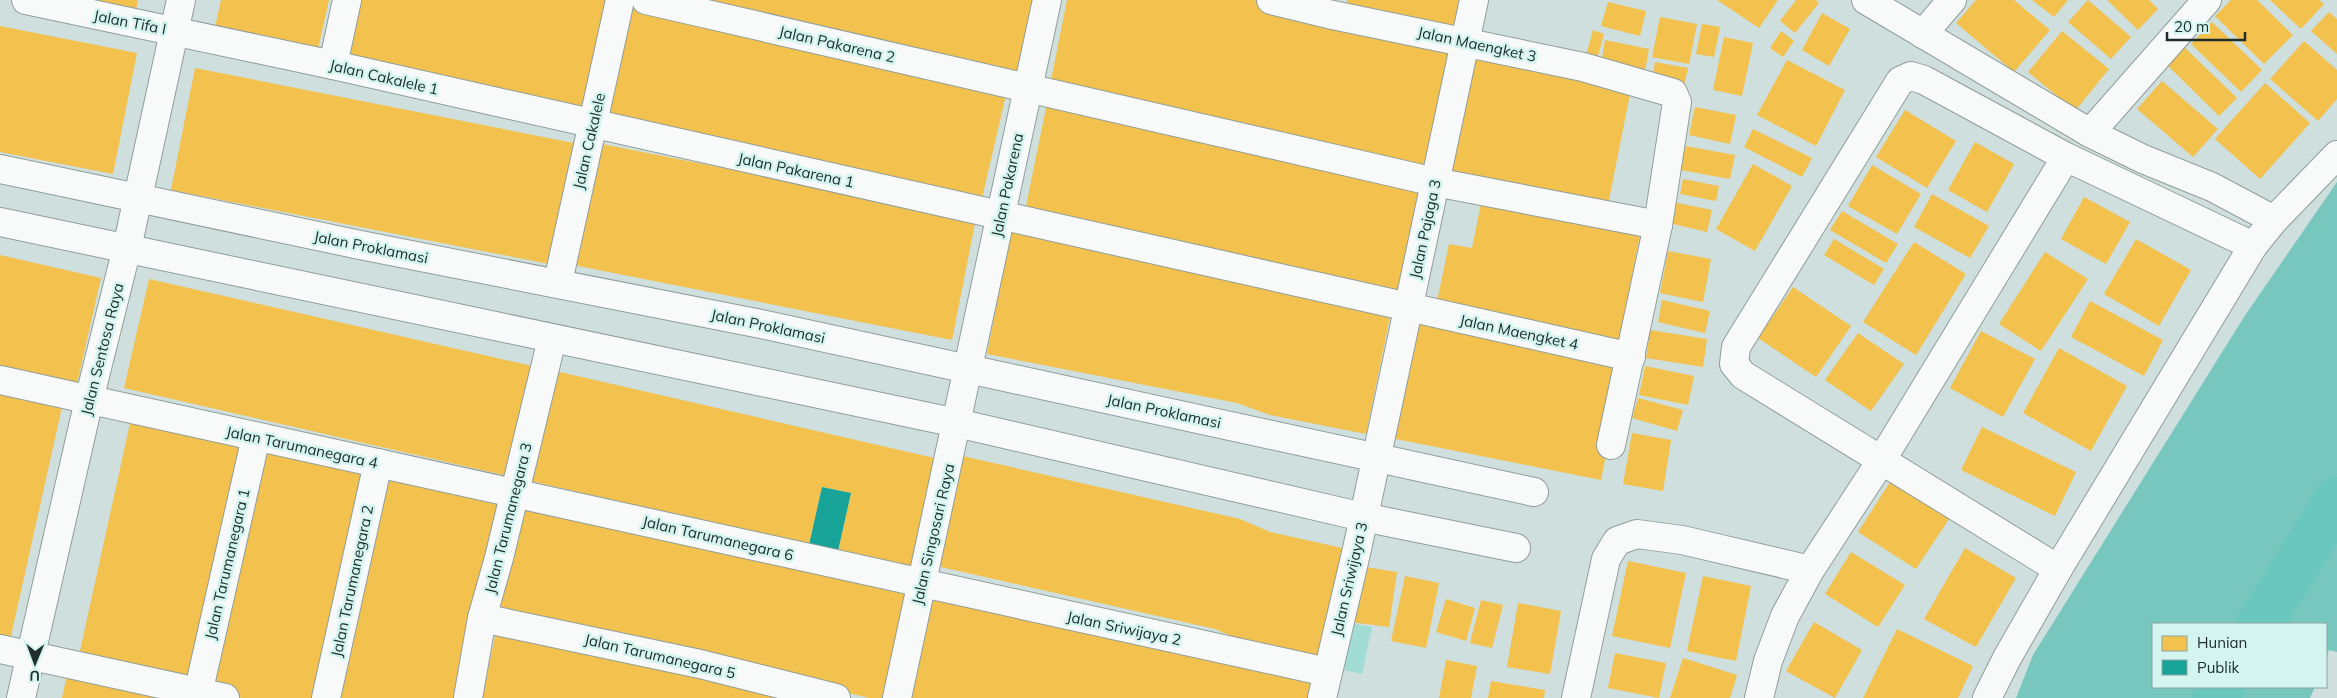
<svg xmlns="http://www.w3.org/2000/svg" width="2337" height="698" font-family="Mulish,sans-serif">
<rect width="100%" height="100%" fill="#cedfdd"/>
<polygon fill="#a1dcd5" points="1354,624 1372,627 1362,674 1344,670"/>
<polygon fill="#78c7bf" points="2337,182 2337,652 2329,650 2326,658 2326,624 2153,624 2153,687 2315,687 2310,698 2016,698 2033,655 2244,317"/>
<g fill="#f2c14e">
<polygon points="50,0 138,0 134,19"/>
<polygon points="221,0 329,0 316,58 213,36"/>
<polygon points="357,0 612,0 588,119 345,64"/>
<polygon points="632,0 1008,86 980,207 604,120"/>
<polygon points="685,0 1034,0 1016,76"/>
<polygon points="1067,0 1259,0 1453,44 1429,166 1266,133 1237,122 1050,85"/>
<polygon points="1347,0 1466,0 1460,28 1347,4"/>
<polygon points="1717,0 1778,0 1759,28"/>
<polygon points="1796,0 1816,0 1819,3 1795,33 1780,21"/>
<polygon points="1976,0 2014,0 2050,30 2014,72 1956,23"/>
<polygon points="2032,0 2068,0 2054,17"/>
<polygon points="2088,0 2131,37 2111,59 2068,22"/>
<polygon points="2107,0 2149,0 2158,9 2138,30"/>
<polygon points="2231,0 2257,0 2293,35 2264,64 2215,16"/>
<polygon points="2270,0 2319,0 2324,4 2301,29"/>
<polygon points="1608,2 1646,11 1640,36 1601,26"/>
<polygon points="2329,12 2337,19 2337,54 2311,31"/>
<polygon points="1822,13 1850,29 1829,66 1802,50"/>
<polygon points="1660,17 1697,24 1689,64 1652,57"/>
<polygon points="2212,22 2262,70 2241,92 2191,44"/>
<polygon points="1702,24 1720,27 1714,57 1696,54"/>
<polygon points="0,26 137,53 113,174 0,152"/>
<polygon points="1593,30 1604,34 1596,63 1585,59"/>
<polygon points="1781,31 1794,41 1783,57 1770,48"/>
<polygon points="2062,31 2109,69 2075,111 2028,72"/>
<polygon points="1724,37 1753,43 1742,96 1713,90"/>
<polygon points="1605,40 1649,49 1644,77 1600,69"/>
<polygon points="2304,41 2337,70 2337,99 2318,121 2270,79"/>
<polygon points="2182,45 2237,98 2219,116 2165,63"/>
<polygon points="1473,52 1632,84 1608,205 1449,174"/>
<polygon points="1787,60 1845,90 1816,146 1757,115"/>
<polygon points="1655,62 1688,68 1684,85 1652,79"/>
<polygon points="195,68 574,143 549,264 171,190"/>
<polygon points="2162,81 2218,129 2193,157 2137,109"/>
<polygon points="2265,83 2310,123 2260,179 2215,139"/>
<polygon points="1048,98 1206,132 1201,158 1207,132 1426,185 1403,300 1239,262 1212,248 1025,211"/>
<polygon points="1695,107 1736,115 1730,144 1689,135"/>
<polygon points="1905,110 1956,141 1927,188 1876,157"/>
<polygon points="1753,129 1812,158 1802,177 1744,147"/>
<polygon points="1975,142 2014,164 1987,212 1948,190"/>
<polygon points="597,143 976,218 952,340 573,265"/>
<polygon points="1685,146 1735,155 1730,179 1680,170"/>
<polygon points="1753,164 1792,186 1755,251 1716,229"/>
<polygon points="1872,165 1921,194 1897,234 1848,206"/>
<polygon points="1683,179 1719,186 1716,201 1680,194"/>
<polygon points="1483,194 1642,225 1618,347 1435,311 1449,244 1472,248"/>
<polygon points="1932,194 1989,226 1970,258 1914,227"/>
<polygon points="2084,197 2130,222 2106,264 2061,239"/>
<polygon points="1673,202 1712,210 1707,232 1669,223"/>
<polygon points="1842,211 1898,244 1886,263 1830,230"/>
<polygon points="1011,232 1226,274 1391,312 1366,434 1270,415 1237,403 987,354"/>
<polygon points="1834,239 1884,269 1874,285 1824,255"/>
<polygon points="2136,239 2191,270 2159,326 2104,294"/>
<polygon points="1914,242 1966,274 1916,355 1863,322"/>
<polygon points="1668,251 1711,259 1703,302 1660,293"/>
<polygon points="2045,252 2088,279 2041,351 1999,324"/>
<polygon points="0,255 101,278 76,388 0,371"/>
<polygon points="149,279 537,367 512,477 124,388"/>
<polygon points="1793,287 1851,326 1816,377 1758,338"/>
<polygon points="1662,300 1710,311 1705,333 1658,322"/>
<polygon points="2090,301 2163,340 2144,376 2071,337"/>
<polygon points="1410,316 1625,358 1601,480 1386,437"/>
<polygon points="1650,330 1707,339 1703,367 1646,358"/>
<polygon points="1981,331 2035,359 2003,417 1950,388"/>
<polygon points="1858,333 1904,364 1871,411 1825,380"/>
<polygon points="2059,348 2127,386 2091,451 2023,413"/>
<polygon points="1645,366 1694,376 1688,405 1639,395"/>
<polygon points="551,370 939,459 914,568 838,551 851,493 822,487 809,545 526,480"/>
<polygon points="0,384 64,398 9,645 0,643"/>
<polygon points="1638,398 1683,410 1677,431 1632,418"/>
<polygon points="132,414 245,438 191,684 78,660"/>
<polygon points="1982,427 2076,472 2055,516 1961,470"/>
<polygon points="1632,433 1671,440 1663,491 1623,484"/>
<polygon points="259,443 371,468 321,698 242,698 204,690"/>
<polygon points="958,455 1240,519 1270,532 1347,549 1321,659 1245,642 1215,629 932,565"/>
<polygon points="386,474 499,499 455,698 337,698"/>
<polygon points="1890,482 1949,519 1916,569 1858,532"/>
<polygon points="522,503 911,591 886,698 870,698 497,613"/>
<polygon points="1965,548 2016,578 1976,647 1924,619"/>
<polygon points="1851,552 1905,585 1878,627 1825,594"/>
<polygon points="1628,561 1686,573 1670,648 1612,636"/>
<polygon points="1359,566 1397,572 1389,627 1350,622"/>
<polygon points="1405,576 1439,583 1426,648 1391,641"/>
<polygon points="1703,576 1751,586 1736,661 1687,651"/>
<polygon points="928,588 1317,682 1313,698 902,698"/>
<polygon points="1446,599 1475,608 1466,641 1436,632"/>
<polygon points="1481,600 1503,605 1492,648 1470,643"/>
<polygon points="1518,603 1561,611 1550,674 1507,667"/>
<polygon points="1814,622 1862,650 1835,698 1786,671"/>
<polygon points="1897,629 1973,666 1958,698 1863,698"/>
<polygon points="496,632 813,698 482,698"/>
<polygon points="1615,653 1666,663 1659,698 1608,688"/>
<polygon points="1683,658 1737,675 1730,698 1670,698"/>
<polygon points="1446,660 1477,666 1471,698 1439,698"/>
<polygon points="67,674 173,698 62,698"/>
<polygon points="1491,681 1545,690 1544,698 1488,698"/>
</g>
<polygon fill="#17a398" points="822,487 851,493 838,551 809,545"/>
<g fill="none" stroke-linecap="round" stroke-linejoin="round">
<g stroke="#69c7bd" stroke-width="46">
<polyline points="2260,624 2337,500"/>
<polyline points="2215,698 2222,687"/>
</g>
<g stroke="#909e9c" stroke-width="30">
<g id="minor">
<polyline points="26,0 333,65 1631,357"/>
<polyline points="646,0 1435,182 1658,225"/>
<polyline points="1271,0 1328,14 1583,67 1673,93 1677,102 1658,225 1611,445"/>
<polyline points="1866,0 2090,133 2143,159 2212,187 2274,220"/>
<polyline points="1923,34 1952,0"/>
<polyline points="333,65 347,0"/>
<polyline points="2090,133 2207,0"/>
<polyline points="0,169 360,245 761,324 1534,492"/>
<polyline points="0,222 957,423 1363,517 1516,548"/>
<polyline points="558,282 620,0"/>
<polyline points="0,380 1327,672"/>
<polyline points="2058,569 1743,375 1734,364 1736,347 1900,81 1911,76 1924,80 2066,157 2253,246"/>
<polyline points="482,618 700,664 836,698"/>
<polyline points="0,649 225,698"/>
<polyline points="197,698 256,437"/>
<polyline points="326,698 378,463"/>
<polyline points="468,698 482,618 499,558 552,339"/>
<polyline points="897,698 1047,0"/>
<polyline points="1322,698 1357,549 1474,0"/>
<polyline points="1576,698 1606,559 1617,541 1637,534 1682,540 1810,570"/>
<polyline points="1759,698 1768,661 1785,616 1810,570 1881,461 2066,157"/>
<polyline points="1987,698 2007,658 2058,569 2253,246 2274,220 2337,155"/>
</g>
</g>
<g stroke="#909e9c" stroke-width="30">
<polyline id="major" points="21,698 89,400 127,248 181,0"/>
</g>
<use href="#minor" stroke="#f8fafa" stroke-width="28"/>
<use href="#major" stroke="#f8fafa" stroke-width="28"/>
</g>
<g text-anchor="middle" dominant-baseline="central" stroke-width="5" stroke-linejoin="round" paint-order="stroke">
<g font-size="15" fill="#212e2c" stroke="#d3f4ef">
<text transform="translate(130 22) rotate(11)">Jalan Tifa I</text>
<text transform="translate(837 44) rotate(13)">Jalan Pakarena 2</text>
<text transform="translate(1477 44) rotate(12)">Jalan Maengket 3</text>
<text transform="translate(384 77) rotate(13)">Jalan Cakalele 1</text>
<text transform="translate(589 141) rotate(-77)">Jalan Cakalele</text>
<text transform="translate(796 170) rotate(12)">Jalan Pakarena 1</text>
<text transform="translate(1007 185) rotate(-78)">Jalan Pakarena</text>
<text transform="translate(1425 229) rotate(-78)">Jalan Pajaga 3</text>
<text transform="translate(371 247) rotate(11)">Jalan Proklamasi</text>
<text transform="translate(768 326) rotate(12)">Jalan Proklamasi</text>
<text transform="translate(1519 332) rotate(12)">Jalan Maengket 4</text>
<text transform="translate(102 349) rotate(-76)">Jalan Sentosa Raya</text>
<text transform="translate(1164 411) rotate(12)">Jalan Proklamasi</text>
<text transform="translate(302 447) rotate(12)">Jalan Tarumanegara 4</text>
<text transform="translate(508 518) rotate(-76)">Jalan Tarumanegara 3</text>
<text transform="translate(933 534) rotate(-77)">Jalan Singosari Raya</text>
<text transform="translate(718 538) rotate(13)">Jalan Tarumanegara 6</text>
<text transform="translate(227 564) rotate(-77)">Jalan Tarumanegara 1</text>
<text transform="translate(1349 579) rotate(-77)">Jalan Sriwijaya 3</text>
<text transform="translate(352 581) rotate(-78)">Jalan Tarumanegara 2</text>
<text transform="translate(1124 628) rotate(12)">Jalan Sriwijaya 2</text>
<text transform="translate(660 656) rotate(13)">Jalan Tarumanegara 5</text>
</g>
</g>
<rect x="2152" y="623" width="175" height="65" fill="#d3f4ef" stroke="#8ca5a1"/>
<rect x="2162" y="636" width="25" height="15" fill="#f2c14e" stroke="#8ca5a1"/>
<text x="2197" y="648" font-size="15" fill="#212e2c">Hunian</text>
<rect x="2162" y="660" width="25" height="15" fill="#17a398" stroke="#8ca5a1"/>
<text x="2197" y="673" font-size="15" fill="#212e2c">Publik</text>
<g transform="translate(35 663) rotate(181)" stroke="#d3f4ef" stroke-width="4" paint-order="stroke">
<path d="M0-4L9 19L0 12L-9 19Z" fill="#212e2c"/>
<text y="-8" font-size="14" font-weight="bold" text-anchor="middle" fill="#212e2c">U</text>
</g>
<path d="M2167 32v8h78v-8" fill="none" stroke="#212e2c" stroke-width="2.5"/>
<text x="2174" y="32" font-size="15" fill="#212e2c" stroke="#d3f4ef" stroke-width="4" paint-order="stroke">20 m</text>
</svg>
